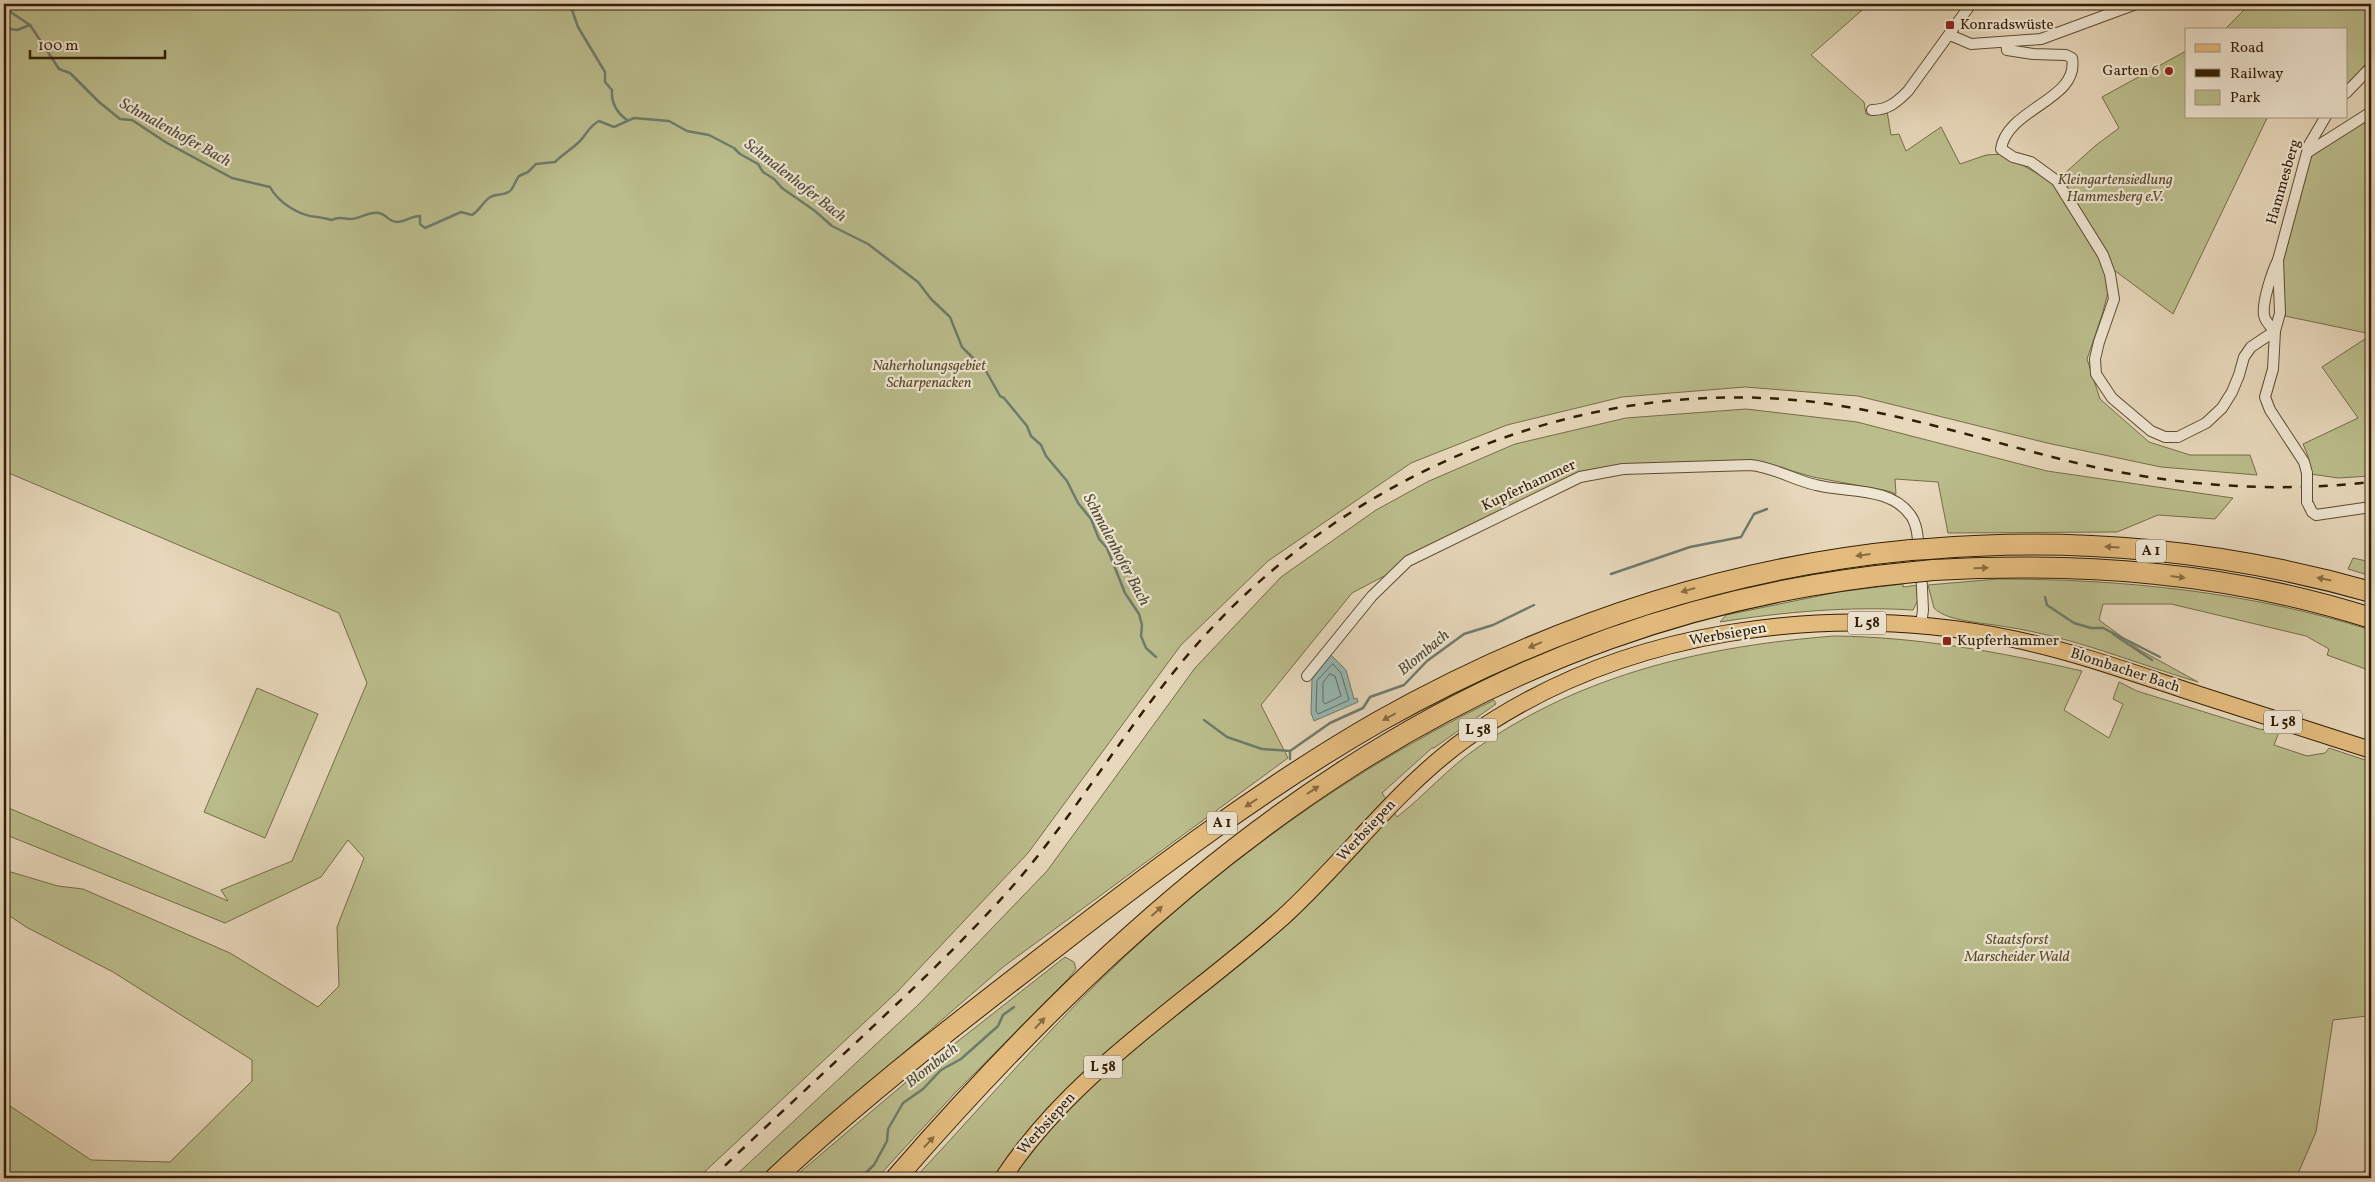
<svg xmlns="http://www.w3.org/2000/svg" width="2375" height="1182" font-family="Vollkorn,serif">
<rect width="100%" height="100%" fill="#e7d8bb"/>
<filter id="stains"><feTurbulence type="fractalNoise" baseFrequency=".004" numOctaves="4"/><feColorMatrix values="0 0 0 0 .2 0 0 0 0 .09 0 0 0 0 .02 0 0 0 .5 -.17"/></filter>
<radialGradient id="worn" r=".72"><stop offset=".6" stop-color="#630" stop-opacity="0"/><stop offset="1" stop-color="#630" stop-opacity=".3"/></radialGradient>
<g fill="#bbbd8c" stroke="#766d47">
<polygon points="4,4 1869,4 1811,55 1864,102 1866,114 1876,115 1887,111 1891,135 1899,134 1906,151 1941,127 1960,164 1986,155 2003,154 2054,183 2095,146 2119,128 2102,97 2186,51 2186,116 2268,116 2173,314 2114,270 2102,315 2087,359 2100,399 2149,442 2190,455 2250,455 2257,475 2161,467 2047,443 1858,396 1745,387 1622,397 1507,425 1411,463 1268,561 1181,645 1028,853 897,992 698,1178 4,1178 4,1102 91,1160 170,1162 252,1081 252,1060 113,972 26,927 4,912 4,870 58,886 83,889 230,953 318,1007 339,986 337,927 364,858 348,840 321,877 225,923 4,834 4,806 228,901 221,890 292,861 367,683 339,613 4,471"/>
<polygon points="2250,4 2371,4 2371,64 2346,88 2346,29 2225,29"/>
<polygon points="2371,116 2371,334 2285,316 2281,269 2310,156"/>
<polygon points="2371,335 2371,476 2338,478 2311,474 2308,456 2303,444 2358,418 2322,367"/>
<polygon points="1746,409 1857,422 2047,471 2233,498 2215,519 2158,515 2117,532 1948,533 1938,482 1895,479 1896,494 1888,491 1813,477 1762,462 1594,469 1581,472 1352,593 1261,705 1288,758 1003,967 759,1178 733,1178 918,1005 1047,871 1195,668 1281,577 1376,510 1429,481 1515,444 1626,418"/>
<polygon points="2353,558 2371,562 2371,576 2348,569"/>
<path d="M1997 579C2124 579 2250 592 2371 630V671L2327 655 2329 649 2306 636 2171 604H2103L2099 620 2140 650 2198 682C2134 663 2073 637 2007 627 1988 623 1947 622 1934 608L1928 585Z"/>
<path d="M1903 584V587L1919 585 1918 600 1913 610C1849 606 1783 612 1720 622L1726 615 1838 592Z"/>
<path d="M1834 636C1919 637 2000 652 2082 671L2064 710 2109 738 2123 704 2113 699 2119 682 2137 691 2259 729 2279 732 2274 745 2307 756 2325 753 2329 748 2371 762V1000L2367 1016 2333 1020 2316 1132 2296 1178H915C962 1128 1007 1076 1054 1027 1180 894 1329 780 1494 700L1496 704 1434 748H1432L1382 793 1397 817C1425 795 1448 768 1477 748 1584 673 1707 646 1834 636Z"/>
<polygon points="257,688 318,714 265,838 204,812"/>
<polygon points="1065,957 1074,962 1076,969 1069,978 954,1094 877,1178 793,1178 911,1078"/>
</g>
<polygon fill="#97b9b5" stroke="#6e7b6d" points="1331,655 1346,670 1354,699 1357,698 1358,702 1314,721 1311,713 1312,679"/>
<g fill="none" stroke-linecap="round" stroke-linejoin="round">
<g stroke="#646b5c" stroke-width="1">
<polygon points="1333,664 1341,673 1349,700 1318,714 1316,711 1317,681"/>
<polygon points="1330,674 1335,676 1341,696 1325,704 1323,702 1323,683"/>
</g>
<g stroke="#6e7b6d" stroke-width="2.5">
<path d="M6 4 9 11 30 25 59 69 70 73 99 102 120 119 132 120 167 143 232 178 270 187C278 202 299 216 317 217 323 218 326 218 332 220 339 216 344 219 352 219 361 218 370 211 379 213 386 214 389 222 397 222 405 222 411 216 420 216V224L425 228 461 212 472 215C480 210 482 203 489 198 496 192 505 197 511 190 514 186 516 180 519 176L528 172 536 164 555 162C563 154 572 149 580 141 587 134 589 126 599 121L614 127 634 118 669 121 687 131 709 135 734 148 740 154 758 164 763 172 774 179 782 188 815 211 832 226 868 244 918 282 931 299 950 317 962 347 986 371 1000 396 1004 398 1027 426 1031 436 1041 445 1046 456 1067 481 1078 503 1091 519 1099 539 1107 548 1125 593 1139 614 1142 625 1141 636 1146 648 1156 657"/>
<path d="M570 4 578 27 605 72V82L612 90C611 103 616 112 627 120"/>
<polyline points="4,28 17,30 30,25"/>
<polyline points="1611,574 1690,547 1741,537 1754,514 1767,509"/>
<polyline points="2045,597 2047,605 2074,623 2091,628 2103,628 2160,657"/>
<polyline points="2113,634 2152,660"/>
<polyline points="1204,720 1227,737 1262,749 1290,751"/>
<polyline points="1290,759 1290,751 1330,723 1363,708 1370,697 1404,685 1427,661 1464,634 1493,625 1534,605"/>
<polyline points="860,1178 874,1165 887,1141 888,1129 903,1103 923,1089 941,1070 961,1059 998,1026 1003,1015 1014,1007"/>
</g>
<g stroke="#5e4c30" stroke-width="12">
<g id="street">
<polyline points="1950,35 1971,44 2041,39 2136,4"/>
<path d="M2006 43 2007 50 2033 54 2066 55 2072 58C2080 100 2007 108 2001 149L2013 157 2031 162 2057 181 2103 255 2110 274 2114 299 2099 342 2095 359 2096 374 2112 398 2151 431 2165 437H2178L2206 423 2222 408 2232 392 2239 375 2244 357 2251 347 2275 331C2271 327 2265 322 2264 315 2262 302 2272 272 2278 260"/>
<polyline points="2346,93 2371,67"/>
<path d="M1872 110C1888 110 1897 102 1908 91L1971 4"/>
<polyline points="2308,152 2371,112"/>
<polyline points="2307,473 2304,462 2270,410 2265,397 2273,369 2275,331 2280,313 2278,260 2309,145 2326,116"/>
<polyline points="2307,502 2312,512 2316,515 2371,507"/>
<polyline points="1921,567 1923,610 1921,625"/>
<path d="M1307 676 1372 596 1408 561 1580 477 1623 469 1750 465C1774 467 1793 480 1816 485 1846 493 1891 486 1911 516 1918 526 1918 541 1919 553"/>
<polyline points="2367,1178 2371,1171"/>
</g>
</g>
<g stroke="#311d02" stroke-width="18">
<path id="primary" d="M1003 1178C1073 1071 1188 1002 1282 918 1345 861 1395 790 1464 740 1620 628 1828 601 2013 639 2076 652 2136 674 2197 694 2255 713 2313 731 2371 750"/>
</g>
<g stroke="#311d02" stroke-width="22">
<g id="highway">
<path d="M1928 549C2076 536 2228 551 2371 592"/>
<path d="M1933 570C2083 562 2227 572 2371 618"/>
<path d="M775 1178C864 1095 961 1020 1057 946 1160 866 1265 787 1378 722 1545 628 1720 568 1911 550"/>
<path d="M896 1178C1174 858 1477 612 1914 572"/>
</g>
</g>
<use href="#street" stroke="#efe6d3" stroke-width="10"/>
<use href="#primary" stroke="#e4bc7e" stroke-width="16"/>
<use href="#highway" stroke="#e4bc7e" stroke-width="20"/>
<path stroke="#311d02" stroke-width="2.5" stroke-dasharray="9 9" stroke-linecap="butt" d="M712 1178C762 1130 813 1083 864 1035 917 985 970 935 1018 880 1080 807 1129 723 1192 650 1333 486 1548 389 1764 398 1875 402 1978 440 2085 465 2179 486 2275 493 2371 482"/>
<g stroke="#5e4c30" stroke-width="12" stroke-linecap="butt">
<polyline id="street-bridge" points="2307,502 2307,473"/>
</g>
<g stroke="#311d02" stroke-width="22" stroke-linecap="butt">
<g id="highway-bridge">
<polyline points="1911,550 1928,549"/>
<polyline points="1914,572 1933,570"/>
</g>
</g>
<use href="#street-bridge" stroke="#efe6d3" stroke-width="10"/>
<use href="#highway-bridge" stroke="#e4bc7e" stroke-width="20"/>
</g>
<defs><path id="oneway-solid" d="M-6-.8H1V-3.2L6.5 0L1 3.2V.8H-6Z" transform="scale(1.25)"/></defs>
<g fill="#8a6c40">
<use href="#oneway-solid" transform="translate(2112 547) rotate(-177)"/>
<use href="#oneway-solid" transform="translate(1863 555) rotate(173)"/>
<use href="#oneway-solid" transform="translate(1981 568) rotate(-2)"/>
<use href="#oneway-solid" transform="translate(2178 577) rotate(7)"/>
<use href="#oneway-solid" transform="translate(2324 579) rotate(-168)"/>
<use href="#oneway-solid" transform="translate(1688 590) rotate(164)"/>
<use href="#oneway-solid" transform="translate(1535 645) rotate(157)"/>
<use href="#oneway-solid" transform="translate(1389 717) rotate(152)"/>
<use href="#oneway-solid" transform="translate(1313 790) rotate(-34)"/>
<use href="#oneway-solid" transform="translate(1251 803) rotate(146)"/>
<use href="#oneway-solid" transform="translate(1157 911) rotate(-42)"/>
<use href="#oneway-solid" transform="translate(1040 1023) rotate(-47)"/>
<use href="#oneway-solid" transform="translate(929 1142) rotate(-47)"/>
</g>
<g fill="#8f2418" stroke="#efe6d3" stroke-width="2">
<rect x="1945" y="20" width="10" height="10" rx="2.5"/>
<circle cx="2169" cy="71" r="5"/>
<rect x="1942" y="636" width="10" height="10" rx="2.5"/>
</g>
<g text-anchor="middle" dominant-baseline="central" stroke-width="4.5" stroke-linejoin="round" paint-order="stroke">
<g fill="#efe6d3" stroke="#6a5941" stroke-width="1">
<rect x="2136" y="539.5" width="30" height="23" rx="4"/>
<rect x="1848" y="611.5" width="38" height="23" rx="4"/>
<rect x="2264" y="710.5" width="38" height="23" rx="4"/>
<rect x="1459" y="718.5" width="38" height="23" rx="4"/>
<rect x="1207" y="811.5" width="30" height="23" rx="4"/>
<rect x="1084" y="1055.5" width="38" height="23" rx="4"/>
</g>
<g font-size="14" font-weight="bold" fill="#311d02">
<text x="2151" y="551">A 1</text>
<text x="1867" y="623">L 58</text>
<text x="2283" y="722">L 58</text>
<text x="1478" y="730">L 58</text>
<text x="1222" y="823">A 1</text>
<text x="1103" y="1067">L 58</text>
</g>
<g font-size="15" fill="#311d02" stroke="#efe6d3" text-anchor="start">
<text x="1960" y="25">Konradswüste</text>
<text x="2159" y="71" text-anchor="end">Garten 6</text>
<text x="1957" y="641">Kupferhammer</text>
</g>
<g font-size="15" font-style="italic" fill="#5a4d2b" stroke="#efe6d3">
<text x="2115" y="180">Kleingartensiedlung<tspan x="2115" dy="17">Hammesberg e.V.</tspan></text>
<text x="929" y="366">Naherholungsgebiet<tspan x="929" dy="17">Scharpenacken</tspan></text>
<text x="2017" y="940">Staatsforst<tspan x="2017" dy="17">Marscheider Wald</tspan></text>
</g>
<g font-size="15" fill="#311d02" stroke="#efe6d3">
<text transform="translate(2284 182) rotate(-74)">Hammesberg</text>
<text transform="translate(1529 486) rotate(-25)">Kupferhammer</text>
<text transform="translate(1728 635) rotate(-10)">Werbsiepen</text>
<text transform="translate(2125 671) rotate(18)">Blombacher Bach</text>
<text transform="translate(1367 831) rotate(-47)">Werbsiepen</text>
<text transform="translate(1047 1124) rotate(-48)">Werbsiepen</text>
</g>
<g font-size="16" font-style="italic" fill="#504c38" stroke="#efe6d3">
<text transform="translate(175 133) rotate(29)">Schmalenhofer Bach</text>
<text transform="translate(795 181) rotate(38)">Schmalenhofer Bach</text>
<text transform="translate(1116 550) rotate(62)">Schmalenhofer Bach</text>
<text transform="translate(1424 653) rotate(-40)">Blombach</text>
<text transform="translate(932 1066) rotate(-38)">Blombach</text>
</g>
</g>
<rect width="2375" height="1182" fill="none" stroke="#e7d8bb" stroke-width="20"/>
<rect x="5" y="5" width="2365" height="1172" fill="none" stroke="#311d02" stroke-width="2.5"/>
<rect x="10" y="10" width="2355" height="1162" fill="none" stroke="#311d02"/>
<rect x="2185" y="28" width="162" height="90" fill="#efe6d3" stroke="#a3967f"/>
<rect x="2195" y="44" width="25" height="8" fill="#e4bc7e" stroke="#a3967f"/>
<text x="2230" y="52" font-size="15" fill="#311d02">Road</text>
<rect x="2195" y="69" width="25" height="8" fill="#311d02" stroke="#a3967f"/>
<text x="2230" y="78" font-size="15" fill="#311d02">Railway</text>
<rect x="2195" y="90" width="25" height="15" fill="#bbbd8c" stroke="#a3967f"/>
<text x="2230" y="102" font-size="15" fill="#311d02">Park</text>
<path d="M30 50v8h135v-8" fill="none" stroke="#311d02" stroke-width="2.5"/>
<text x="38" y="50" font-size="15" fill="#311d02" stroke="#efe6d3" stroke-width="4" paint-order="stroke">100 m</text>
<rect width="100%" height="100%" filter="url(#stains)"/>
<rect width="100%" height="100%" fill="url(#worn)"/>
</svg>
